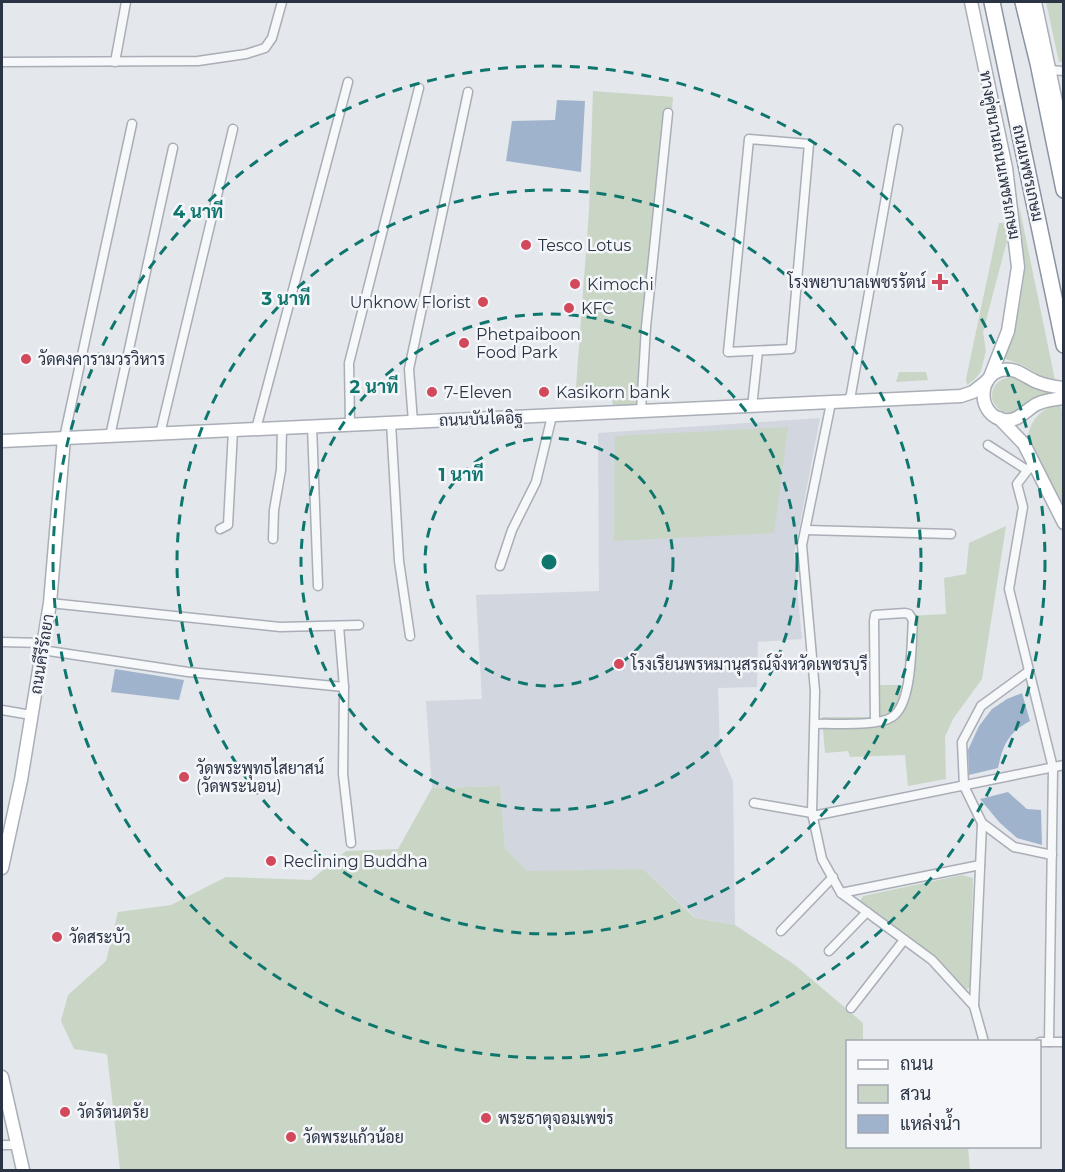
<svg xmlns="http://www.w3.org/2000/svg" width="1065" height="1172" font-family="Montserrat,Sarabun,sans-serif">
<rect width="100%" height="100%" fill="#e4e7ec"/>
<polygon fill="#d2d6de" points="820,418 794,555 802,639 758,642 757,687 718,688 720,752 733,781 735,925 696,918 643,869 527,872 505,848 500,786 432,788 426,701 482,699 476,595 599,591 598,433"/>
<g fill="#c9d6c5">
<polygon points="1046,2 1063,2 1063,62 1059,62"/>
<polygon points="593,91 673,97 672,109 664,110 639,406 613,405 612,399 575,400 589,211"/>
<path d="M1019 205 1055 380C1041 382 1036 371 1024 366 1018 363 1011 361 1005 359L1018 314 1024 278Z"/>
<polygon points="999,223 1005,223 1009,233 983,332 986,351 981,371 976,378 967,385 966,379"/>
<polygon points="899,372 926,372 928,380 896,382"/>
<path d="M1010 377 1048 392V393C1033 399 1020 416 1003 412 985 402 990 380 1010 377Z"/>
<path d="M1060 404 1064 418 1063 510 1028 435C1032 417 1043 408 1060 404Z"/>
<polygon points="788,427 774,533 614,541 615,436"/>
<polygon points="1006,526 982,679 953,719 945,737 946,779 908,786 905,755 850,757 848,751 825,753 822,717 872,717 871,685 904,685 908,616 946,614 944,578 966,574 969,543"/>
<polygon points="500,786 505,848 527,871 643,869 695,918 735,925 795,965 863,1023 863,1041 848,1042 848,1146 968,1147 970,1170 120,1170 107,1054 74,1049 61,1021 68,995 106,961 118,912 171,905 226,877 311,880 346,851 398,849 432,788"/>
<polygon points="962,875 973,878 970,987 966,990 935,956 860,902 863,896"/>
</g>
<g fill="#9fb4cc">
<polygon points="557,100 585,101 581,172 506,161 512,121 555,120"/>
<polygon points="115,669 184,680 179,700 111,692"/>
<path d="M1022 693 1030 721C1008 733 1003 745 998 768L969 775 968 750 979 726 992 709 1007 699Z"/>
<polygon points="1008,792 1027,809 1041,810 1042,845 1017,838 1000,823 980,799"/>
</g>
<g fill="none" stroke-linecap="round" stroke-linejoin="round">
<g stroke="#a9aeb7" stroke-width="11">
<g id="street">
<polyline points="2,62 198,61 246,54 265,48 272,38 282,2"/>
<polyline points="115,62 126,2"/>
<polyline points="1049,70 1064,71"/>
<polygon points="749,139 809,144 791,349 728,352"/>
<polyline points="848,402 851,394 898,129"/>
<polyline points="831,403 802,545 815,691 812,813 822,859 841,893 932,960 974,1006 984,1042"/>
<polyline points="752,407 758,351"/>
<polyline points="641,411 646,327 668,113"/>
<polyline points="413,422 409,369 468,92"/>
<polyline points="391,423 399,561 410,636"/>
<polyline points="350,425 349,363 419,88"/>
<polyline points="312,426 318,586"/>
<polyline points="256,429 348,82"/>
<polyline points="160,434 233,129"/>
<polyline points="110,436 173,148"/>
<polyline points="64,438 132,124"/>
<polyline points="988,445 1027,470"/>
<polyline points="1033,463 1017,484 1023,507 1009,589 1053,768 1049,1042"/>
<polyline points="220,529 228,525 233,430"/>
<polyline points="806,530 951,534"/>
<polyline points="273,539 274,510 281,470 282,428"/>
<polyline points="500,566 512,530 536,482 552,416"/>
<polyline points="50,603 280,627 359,625"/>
<polyline points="339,626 344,687 343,774 351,843"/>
<polyline points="2,642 43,643"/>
<polyline points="42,650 188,672 344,687"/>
<polyline points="1029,671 981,706 962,742 964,786 982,823 1014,847 1052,855"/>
<polyline points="2,710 31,715"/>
<path d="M815 724C834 723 877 727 892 717 913 704 911 643 913 620L909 614 905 613 875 615 874 621 875 722"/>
<polyline points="754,803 812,813"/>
<polyline points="813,816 1064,765"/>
<polyline points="841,893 980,865"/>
<polyline points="781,931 833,877"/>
<polyline points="829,951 867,912"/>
<polyline points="974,1006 982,823"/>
<polyline points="851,1008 904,940"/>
<polyline points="1040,1042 1064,1042"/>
<polyline points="2,1145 17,1145"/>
</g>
</g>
<g stroke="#a9aeb7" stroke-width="15">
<g id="secondary">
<polyline points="971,2 1006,168 1018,267 1008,331 990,377"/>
<polyline points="1035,2 1064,140"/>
<path d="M1064 388C1054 387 1045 385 1037 382 1025 377 1016 367 1002 370 976 376 978 416 1004 420 1019 422 1025 410 1037 404 1045 400 1054 399 1064 398"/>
<polyline points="999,418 1024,444 1064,523"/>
<polyline points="2,441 961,396 973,392 987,381"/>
<polyline points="2,868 21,780 50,603 64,438"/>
<polyline points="2,1077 23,1170"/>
</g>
</g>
<g stroke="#8b94a3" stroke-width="18">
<g id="highway">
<polyline points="992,2 1064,345"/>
<polyline points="1023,2 1038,63 1064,190"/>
</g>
</g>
<use href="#street" stroke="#f7f8fa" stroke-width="8"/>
<use href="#secondary" stroke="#fff" stroke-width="12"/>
<use href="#highway" stroke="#fff" stroke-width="15"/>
</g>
<g fill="none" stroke="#0f766e" stroke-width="3" stroke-dasharray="10 8">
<circle cx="549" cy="562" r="124"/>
<circle cx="549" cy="562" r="248"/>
<circle cx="549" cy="562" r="372"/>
<circle cx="549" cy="562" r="496"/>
</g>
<g fill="#d1495b" stroke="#f4f6f9" stroke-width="2">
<circle cx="526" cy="245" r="6"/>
<path d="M937 273h6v6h6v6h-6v6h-6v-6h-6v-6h6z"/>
<circle cx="575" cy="284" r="6"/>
<circle cx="483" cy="302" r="6"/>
<circle cx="569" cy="308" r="6"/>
<circle cx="464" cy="343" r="6"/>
<circle cx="26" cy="359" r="6"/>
<circle cx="432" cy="392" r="6"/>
<circle cx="544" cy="392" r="6"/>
<circle cx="619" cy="664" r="6"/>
<circle cx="184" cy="777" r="6"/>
<circle cx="271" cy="861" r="6"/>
<circle cx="57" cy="937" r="6"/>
<circle cx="65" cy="1112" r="6"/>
<circle cx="486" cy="1118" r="6"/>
<circle cx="291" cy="1137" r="6"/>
</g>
<g text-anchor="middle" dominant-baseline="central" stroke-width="5" stroke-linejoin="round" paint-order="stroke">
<g font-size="16" fill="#2b3445" stroke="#f4f6f9">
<text transform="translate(1000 155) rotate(80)">ทางคู่ขนานถนนเพชรเกษม</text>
<text transform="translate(1028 173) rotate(78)">ถนนเพชรเกษม</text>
<text transform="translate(481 419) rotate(-2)">ถนนบันไดอิฐ</text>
<text transform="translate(42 654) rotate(-81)">ถนนคีรีรัถยา</text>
</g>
<g font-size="16" fill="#2b3445" stroke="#f4f6f9" text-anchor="start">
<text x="538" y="245">Tesco Lotus</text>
<text x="926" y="282" text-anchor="end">โรงพยาบาลเพชรรัตน์</text>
<text x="587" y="284">Kimochi</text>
<text x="471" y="302" text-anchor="end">Unknow Florist</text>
<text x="581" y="308">KFC</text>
<text x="476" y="334">Phetpaiboon<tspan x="476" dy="18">Food Park</tspan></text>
<text x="38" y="359">วัดคงคารามวรวิหาร</text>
<text x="444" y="392">7-Eleven</text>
<text x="556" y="392">Kasikorn bank</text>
<text x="631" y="664">โรงเรียนพรหมานุสรณ์จังหวัดเพชรบุรี</text>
<text x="196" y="768">วัดพระพุทธไสยาสน์<tspan x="196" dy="18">(วัดพระนอน)</tspan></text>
<text x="283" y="861">Reclining Buddha</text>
<text x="69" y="937">วัดสระบัว</text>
<text x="77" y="1112">วัดรัตนตรัย</text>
<text x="498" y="1118">พระธาตุจอมเพข่ร</text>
<text x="303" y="1137">วัดพระแก้วน้อย</text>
</g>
</g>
<circle cx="549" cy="562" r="9" fill="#0f766e" stroke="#f4f6f9" stroke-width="3"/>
<g font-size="18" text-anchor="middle" font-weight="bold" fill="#0f766e" stroke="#f4f6f9" stroke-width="5" stroke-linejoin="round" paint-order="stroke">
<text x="198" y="218">4 นาที</text>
<text x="286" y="305">3 นาที</text>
<text x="374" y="393">2 นาที</text>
<text x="461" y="481">1 นาที</text>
</g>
<rect width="1065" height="1172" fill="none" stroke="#2b3445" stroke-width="6"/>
<rect x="846" y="1040" width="195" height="108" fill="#f4f6f9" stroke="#a4a8b1" stroke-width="1.5"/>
<rect x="858" y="1060" width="30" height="9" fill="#ffffff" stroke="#a4a8b1" stroke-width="1.5"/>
<text x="900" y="1070" font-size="18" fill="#2b3445">ถนน</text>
<rect x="858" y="1085" width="30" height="18" fill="#c9d6c5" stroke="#a4a8b1" stroke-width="1.5"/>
<text x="900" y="1100" font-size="18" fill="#2b3445">สวน</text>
<rect x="858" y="1115" width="30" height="18" fill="#9fb4cc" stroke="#a4a8b1" stroke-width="1.5"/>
<text x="900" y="1130" font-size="18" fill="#2b3445">แหล่งน้ำ</text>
</svg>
